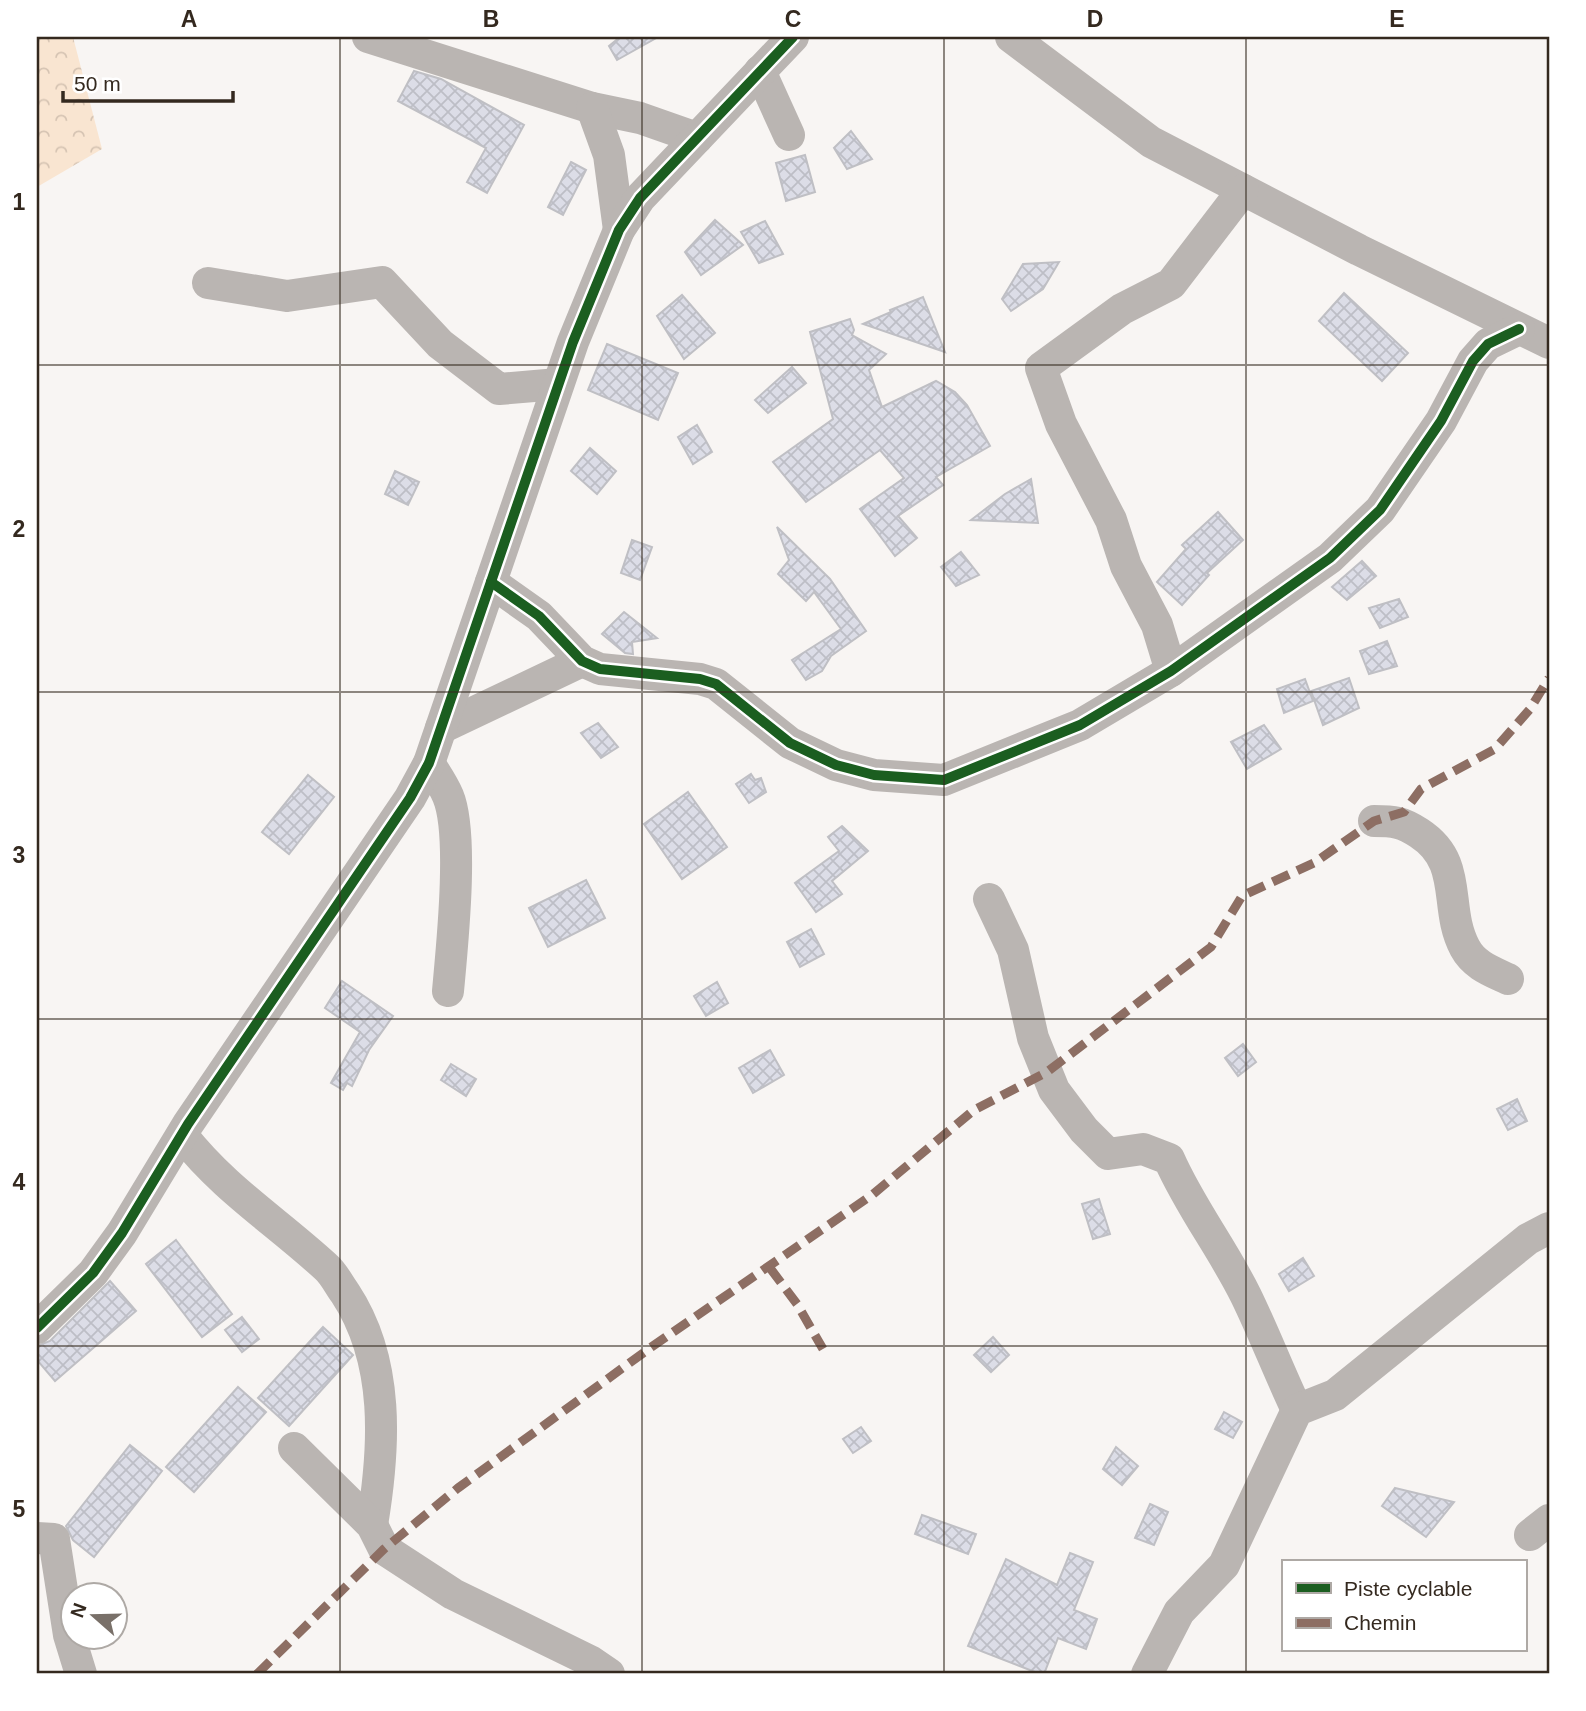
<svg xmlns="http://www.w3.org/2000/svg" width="1586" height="1711" font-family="Arial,sans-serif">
<defs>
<pattern id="forest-crowns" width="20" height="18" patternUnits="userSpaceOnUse" patternTransform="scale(1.75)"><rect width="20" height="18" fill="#f9e5d1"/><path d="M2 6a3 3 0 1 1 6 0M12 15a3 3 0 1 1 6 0" fill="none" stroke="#d6c4b3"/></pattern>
<pattern id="building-cross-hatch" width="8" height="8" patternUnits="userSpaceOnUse" patternTransform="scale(1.75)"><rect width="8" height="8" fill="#dcdde7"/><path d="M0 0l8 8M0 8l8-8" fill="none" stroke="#bdbec6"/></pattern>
</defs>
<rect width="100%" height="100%" fill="#f8f5f3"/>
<polygon fill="url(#forest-crowns)" points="37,37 73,37 102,149 37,187"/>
<g fill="url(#building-cross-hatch)" stroke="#bfbfc4" stroke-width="2">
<polygon points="620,37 658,37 617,60 609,46"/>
<polygon points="414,71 441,79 524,125 487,193 467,182 486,148 398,101"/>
<polygon points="851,131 872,159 847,169 834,148"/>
<polygon points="805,155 815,192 786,201 776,163"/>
<polygon points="571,162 586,170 563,215 548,207"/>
<polygon points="715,220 743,245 701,275 685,252"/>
<polygon points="765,221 783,254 759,263 741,232"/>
<polygon points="1059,262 1043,289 1011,311 1002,299 1023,264"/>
<polygon points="1344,293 1408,353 1382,381 1319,321"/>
<polygon points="682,295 715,333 684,359 657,316"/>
<polygon points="923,297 945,352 863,324 891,312 890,310"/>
<polygon points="850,319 854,330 852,335 886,354 869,370 882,407 936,381 955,392 967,405 990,446 936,477 943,485 898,516 917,538 895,556 860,509 904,478 880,450 806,502 773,462 833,419 810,332"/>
<polygon points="607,344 678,373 658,420 588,390"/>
<polygon points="792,367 806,383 768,413 755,400"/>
<polygon points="697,425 712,452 693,464 678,437"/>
<polygon points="590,448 616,471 597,494 571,471"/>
<polygon points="395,471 419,482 408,505 385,494"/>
<polygon points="1031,479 1038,523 971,520 1005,494"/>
<polygon points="1218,512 1243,540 1207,573 1209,575 1182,605 1157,582 1186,549 1182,545"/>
<polygon points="777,527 830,579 866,631 831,656 822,671 806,680 792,660 841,629 814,592 806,601 778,574 789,560"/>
<polygon points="632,540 652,547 640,580 621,573"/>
<polygon points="961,552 979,575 956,586 941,567"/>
<polygon points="1362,561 1376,576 1347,600 1332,587"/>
<polygon points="1399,599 1408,617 1380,628 1369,608"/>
<polygon points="624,612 657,638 632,642 633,654 625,653 602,634"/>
<polygon points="1387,641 1397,666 1369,674 1360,651"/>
<polygon points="1349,678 1359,708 1323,725 1311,691"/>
<polygon points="1305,679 1313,701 1284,713 1277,689"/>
<polygon points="598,723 618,747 601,758 581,733"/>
<polygon points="1264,725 1281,749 1247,769 1231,742"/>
<polygon points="751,774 755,780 761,778 766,792 749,803 736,784"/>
<polygon points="308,775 334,797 289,854 262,832"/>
<polygon points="688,792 727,847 682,879 644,824"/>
<polygon points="842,826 868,851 832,881 842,894 816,912 795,883 839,851 828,837"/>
<polygon points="586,880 605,918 548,947 529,908"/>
<polygon points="811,929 824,954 800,967 787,942"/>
<polygon points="342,981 393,1016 369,1050 352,1086 347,1083 343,1090 331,1083 360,1032 325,1008"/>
<polygon points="717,982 728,1003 706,1016 694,996"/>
<polygon points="1243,1044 1256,1062 1238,1076 1225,1058"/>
<polygon points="770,1050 784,1075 753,1093 739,1068"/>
<polygon points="451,1064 476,1079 466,1096 441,1080"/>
<polygon points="1517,1099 1527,1121 1508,1130 1497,1109"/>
<polygon points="1099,1199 1110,1234 1093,1239 1082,1204"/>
<polygon points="176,1240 232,1314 202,1337 146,1264"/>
<polygon points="1303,1258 1314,1276 1289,1291 1279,1274"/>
<polygon points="110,1281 136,1311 55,1381 37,1360 37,1346 50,1341"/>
<polygon points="242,1317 259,1339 242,1352 225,1330"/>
<polygon points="323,1327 353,1355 289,1426 258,1398"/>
<polygon points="993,1337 1009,1355 991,1372 974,1355"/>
<polygon points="238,1387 266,1412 194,1492 166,1467"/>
<polygon points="1224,1412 1242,1422 1233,1438 1215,1429"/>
<polygon points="861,1427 871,1441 853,1453 843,1439"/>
<polygon points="130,1445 162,1471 94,1557 73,1540 66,1526"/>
<polygon points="1116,1447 1138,1466 1122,1485 1103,1469"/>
<polygon points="1395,1488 1454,1502 1426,1537 1382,1506"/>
<polygon points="1150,1504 1168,1512 1154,1545 1135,1538"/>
<polygon points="922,1515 976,1534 968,1554 915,1534"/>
<polygon points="1070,1553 1093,1562 1074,1610 1097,1619 1086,1649 1058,1638 1044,1674 1040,1674 968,1646 1006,1559 1057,1585"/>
</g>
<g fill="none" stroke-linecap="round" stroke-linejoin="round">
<g stroke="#bab5b2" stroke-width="32">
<polyline points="368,37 592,108 640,118 697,138"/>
<polyline points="1011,37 1151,142 1359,250 1549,343"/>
<polyline points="760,71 789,135"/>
<polyline points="592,108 609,155 619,230"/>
<polyline points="208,283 287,296 382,282 440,344 499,389 558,384"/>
<polyline points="491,582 539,616 582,661 600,669 700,679 716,684 790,743 836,765 874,775 944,780 1080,725 1171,671 1330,558 1380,510 1441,421 1473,361 1488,344 1519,329"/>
<polyline points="1171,671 1157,625 1126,566 1111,520 1061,424 1041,368 1122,309 1171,284 1243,190"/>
<polyline points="441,728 582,661"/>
<path d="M429 763C435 773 443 784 448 796 464 834 452 947 448 991"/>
<path d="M1374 821C1394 821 1402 822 1419 833 1465 863 1443 907 1465 948 1474 965 1491 971 1508 979"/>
<path d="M989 899 1013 950 1033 1038 1054 1090 1084 1130 1108 1154 1143 1149 1169 1159C1190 1207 1223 1249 1246 1296 1264 1333 1279 1372 1297 1410"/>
<path d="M182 1135C224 1189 276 1221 326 1267 334 1274 339 1285 345 1293 390 1361 385 1447 372 1525"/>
<polyline points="37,1328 93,1273 122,1233 188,1124 410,798 429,763 573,342 619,230 640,198 793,37"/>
<polyline points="294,1448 372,1525 384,1549 453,1594 590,1661 609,1674"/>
<polyline points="1530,1535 1549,1520"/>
<polyline points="37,1538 54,1539 69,1635 81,1674"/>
<polyline points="1147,1674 1179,1612 1224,1565 1297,1410 1335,1395 1528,1239 1549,1228"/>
</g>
<g stroke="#8d6e63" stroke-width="9" stroke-dasharray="18 9" stroke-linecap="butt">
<polyline points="770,1268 797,1304 823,1349"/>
<polyline points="257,1674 384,1549 458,1488 650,1348 872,1195 974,1110 1047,1072 1211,947 1242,896 1314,863 1374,821 1404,812 1421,789 1495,749 1530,709 1549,678"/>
</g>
<g stroke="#fff" stroke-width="15">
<g id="cycleway">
<polyline points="491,582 539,616 582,661 600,669 700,679 716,684 790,743 836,765 874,775 944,780 1080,725 1171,671 1330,558 1380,510 1441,421 1473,361 1488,344 1519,329"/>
<polyline points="37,1328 93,1273 122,1233 188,1124 410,798 429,763 573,342 619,230 640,198 793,37"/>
</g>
</g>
<use href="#cycleway" stroke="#1b5e20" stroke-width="10"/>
</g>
<path fill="none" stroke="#34291f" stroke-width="2" stroke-opacity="0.55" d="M340 37V1674M642 37V1674M944 37V1674M1246 37V1674M37 365H1549M37 692H1549M37 1019H1549M37 1346H1549"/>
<rect width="1586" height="1711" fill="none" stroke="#ffffff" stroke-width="77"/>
<rect x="1282" y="1560" width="245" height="91" fill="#ffffff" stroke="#aea9a5" stroke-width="2"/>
<rect x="1296" y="1583" width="35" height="10" fill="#1b5e20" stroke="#aea9a5" stroke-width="2"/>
<text x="1344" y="1596" font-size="21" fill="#34291f">Piste cyclable</text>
<rect x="1296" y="1618" width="35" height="10" fill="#8d6e63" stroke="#aea9a5" stroke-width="2"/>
<text x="1344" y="1630" font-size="21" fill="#34291f">Chemin</text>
<g transform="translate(94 1616) rotate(290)"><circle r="33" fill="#ffffff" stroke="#aea9a5" stroke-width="2"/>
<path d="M0-5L12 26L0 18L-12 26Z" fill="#797069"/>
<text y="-10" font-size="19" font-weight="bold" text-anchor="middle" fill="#34291f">N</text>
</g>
<path d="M63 91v10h170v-10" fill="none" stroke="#34291f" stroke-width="3.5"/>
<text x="74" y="91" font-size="21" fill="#34291f" stroke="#ffffff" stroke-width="5" paint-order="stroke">50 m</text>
<rect x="38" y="38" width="1510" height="1634" fill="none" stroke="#34291f" stroke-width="2.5"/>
<g font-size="23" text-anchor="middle" font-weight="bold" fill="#34291f">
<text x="189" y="27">A</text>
<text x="491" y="27">B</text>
<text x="793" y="27">C</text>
<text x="1095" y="27">D</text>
<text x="1397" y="27">E</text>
<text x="19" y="210">1</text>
<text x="19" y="537">2</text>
<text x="19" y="863">3</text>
<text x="19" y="1190">4</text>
<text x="19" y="1517">5</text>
</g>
</svg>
